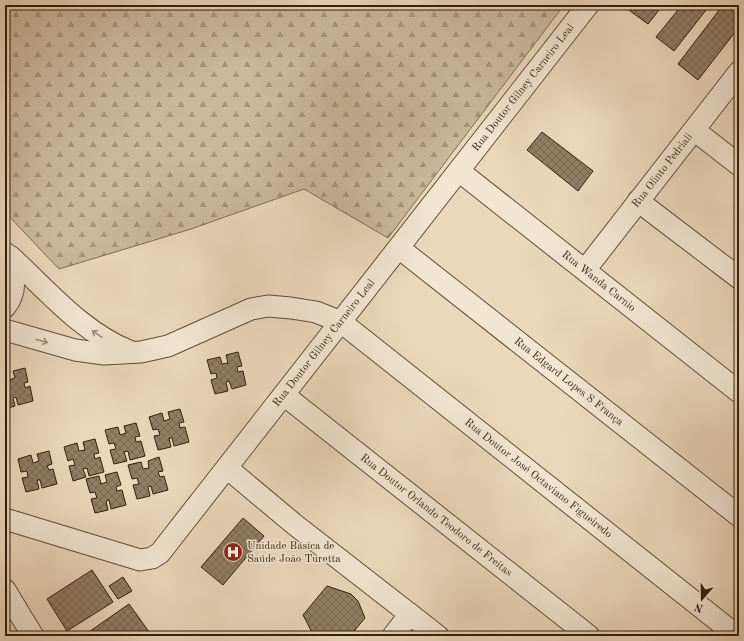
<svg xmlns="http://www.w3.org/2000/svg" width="744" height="641" font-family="'Old Standard TT',serif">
<defs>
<pattern id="forest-firs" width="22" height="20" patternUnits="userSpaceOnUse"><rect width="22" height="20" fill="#cbb99d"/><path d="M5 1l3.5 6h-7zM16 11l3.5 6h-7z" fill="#a5967e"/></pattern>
<pattern id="building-cross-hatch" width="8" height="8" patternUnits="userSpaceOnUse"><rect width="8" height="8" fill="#917f66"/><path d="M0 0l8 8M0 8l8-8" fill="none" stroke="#776752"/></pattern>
</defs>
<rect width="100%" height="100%" fill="#ebd8bb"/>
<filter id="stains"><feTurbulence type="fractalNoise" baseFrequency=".005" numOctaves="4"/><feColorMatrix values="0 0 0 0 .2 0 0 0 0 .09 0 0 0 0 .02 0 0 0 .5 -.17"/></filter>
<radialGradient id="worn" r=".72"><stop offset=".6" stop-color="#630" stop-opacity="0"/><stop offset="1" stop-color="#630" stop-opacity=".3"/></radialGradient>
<polygon fill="url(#forest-firs)" stroke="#7e6c54" points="5,5 564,5 388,238 304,189 191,229 59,269 5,212"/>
<g fill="url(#building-cross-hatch)" stroke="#301f0a">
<polygon points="622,5 663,5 648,24"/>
<polygon points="682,5 710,5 674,51 656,37"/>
<polygon points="723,5 739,5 739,27 698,80 678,64"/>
<polygon points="542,132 593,171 578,191 527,150"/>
<polygon points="238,352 242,366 237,367 238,372 243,371 246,385 232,389 229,381 226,382 228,391 215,394 211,380 217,378 216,373 211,374 207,360 220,357 222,364 228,363 226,355"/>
<polygon points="25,368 28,382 24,383 25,388 30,386 33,401 18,405 16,397 13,398 15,406 5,409 5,373 7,372 9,380 15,378 13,371"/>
<polygon points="180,409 184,422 179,423 180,428 185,427 189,442 174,446 172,438 169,438 171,447 158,450 154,436 160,435 158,429 153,430 149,417 162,413 164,421 170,419 168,412"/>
<polygon points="136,423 140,436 135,437 136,442 141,441 145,456 130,460 128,451 124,452 127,461 114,464 110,450 116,449 114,443 109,444 105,430 118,427 120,435 126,433 124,426"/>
<polygon points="95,439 99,453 94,454 95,459 100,457 104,472 89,476 87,468 83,469 86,477 73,481 69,466 75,465 73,459 68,461 64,447 77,443 79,451 85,450 83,442"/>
<polygon points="49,451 52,464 47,466 49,470 53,469 57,484 42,488 40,480 37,480 39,489 26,492 22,478 28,477 27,471 21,472 18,459 31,455 33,463 39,461 37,454"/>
<polygon points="159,457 163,471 158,472 160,477 164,476 168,490 153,494 151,486 148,487 150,496 137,499 133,485 139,484 137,478 132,479 128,465 141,462 143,469 149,468 148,461"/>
<polygon points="117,472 121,485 116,487 117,491 122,490 126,505 111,509 109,500 106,501 108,510 95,513 91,499 97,498 95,492 90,493 86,479 99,476 101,484 107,482 105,475"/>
<polygon points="243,518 264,536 223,585 201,567"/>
<polygon points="92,570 113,602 67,631 47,599"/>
<polygon points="123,577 132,591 118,599 109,586"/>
<polygon points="327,586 351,594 358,601 365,618 350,636 314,636 303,615"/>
<polygon points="129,604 152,636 83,636"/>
</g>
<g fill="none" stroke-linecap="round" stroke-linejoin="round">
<g stroke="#5f4d36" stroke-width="23">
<g id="minor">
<polyline points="694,130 739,165"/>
<path id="s1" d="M459 171 739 392"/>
<polyline points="638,201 739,278"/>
<path id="s2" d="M399 248 739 516"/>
<path d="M5 253 11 257C48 291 82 332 129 351"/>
<path d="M5 260C16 274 17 292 5 307"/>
<path id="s3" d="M585 270 739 72"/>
<path id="s4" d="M5 330 75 350 104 354 141 352 168 346 251 309 268 306 291 308 316 312 341 322 736 635"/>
<path id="s5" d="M284 395 589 636"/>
<polyline points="227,468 294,524 438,636"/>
<path id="s6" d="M5 519 140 560 152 558 160 553 588 5"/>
<polyline points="5,590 33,636"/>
<polyline points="393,636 410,614"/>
</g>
</g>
<use href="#minor" stroke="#f2e6d3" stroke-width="21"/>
</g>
<defs><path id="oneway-shaft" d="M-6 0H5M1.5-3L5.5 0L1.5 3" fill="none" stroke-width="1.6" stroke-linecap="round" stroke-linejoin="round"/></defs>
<g stroke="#9b8c79">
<use href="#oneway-shaft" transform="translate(97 334) rotate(-145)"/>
<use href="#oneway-shaft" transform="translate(42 341) rotate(15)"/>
</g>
<defs>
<g id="hospital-disc" transform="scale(1)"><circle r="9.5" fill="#8f2418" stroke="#f2e6d3"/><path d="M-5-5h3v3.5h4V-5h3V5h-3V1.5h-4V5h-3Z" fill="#fff"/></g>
</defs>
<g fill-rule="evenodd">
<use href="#hospital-disc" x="233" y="552"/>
</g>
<g text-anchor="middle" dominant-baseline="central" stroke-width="3" stroke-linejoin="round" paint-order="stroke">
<g font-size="11" fill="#301f0a" stroke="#f2e6d3">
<text stroke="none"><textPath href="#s6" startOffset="753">Rua Doutor Gilney Carneiro Leal</textPath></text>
<text stroke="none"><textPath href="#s3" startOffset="126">Rua Olinto Pedriali</textPath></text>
<text stroke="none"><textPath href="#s1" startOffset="178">Rua Wanda Carnio</textPath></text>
<text stroke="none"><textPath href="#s6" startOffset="429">Rua Doutor Gilney Carneiro Leal</textPath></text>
<text stroke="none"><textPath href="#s2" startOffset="216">Rua Edgard Lopes S França</textPath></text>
<text stroke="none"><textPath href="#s4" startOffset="602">Rua Doutor José Octaviano Figueiredo</textPath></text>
<text stroke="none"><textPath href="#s5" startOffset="194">Rua Doutor Orlando Teodoro de Freitas</textPath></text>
</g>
<g font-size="11" fill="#301f0a" stroke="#f2e6d3" text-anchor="start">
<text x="247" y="546">Unidade Básica de<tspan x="247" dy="13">Saúde João Turetta</tspan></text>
</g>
</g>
<rect width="744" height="641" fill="none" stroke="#ebd8bb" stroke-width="20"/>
<rect x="6" y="6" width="732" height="629" fill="none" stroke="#301f0a" stroke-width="2"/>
<rect x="10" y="10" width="724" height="621" fill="none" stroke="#301f0a"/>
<g transform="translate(702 599) rotate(200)" stroke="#f2e6d3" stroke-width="3" paint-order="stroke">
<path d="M0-3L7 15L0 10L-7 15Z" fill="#301f0a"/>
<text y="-6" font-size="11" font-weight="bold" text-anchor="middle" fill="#301f0a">N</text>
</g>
<rect width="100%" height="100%" filter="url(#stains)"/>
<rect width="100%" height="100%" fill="url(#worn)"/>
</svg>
